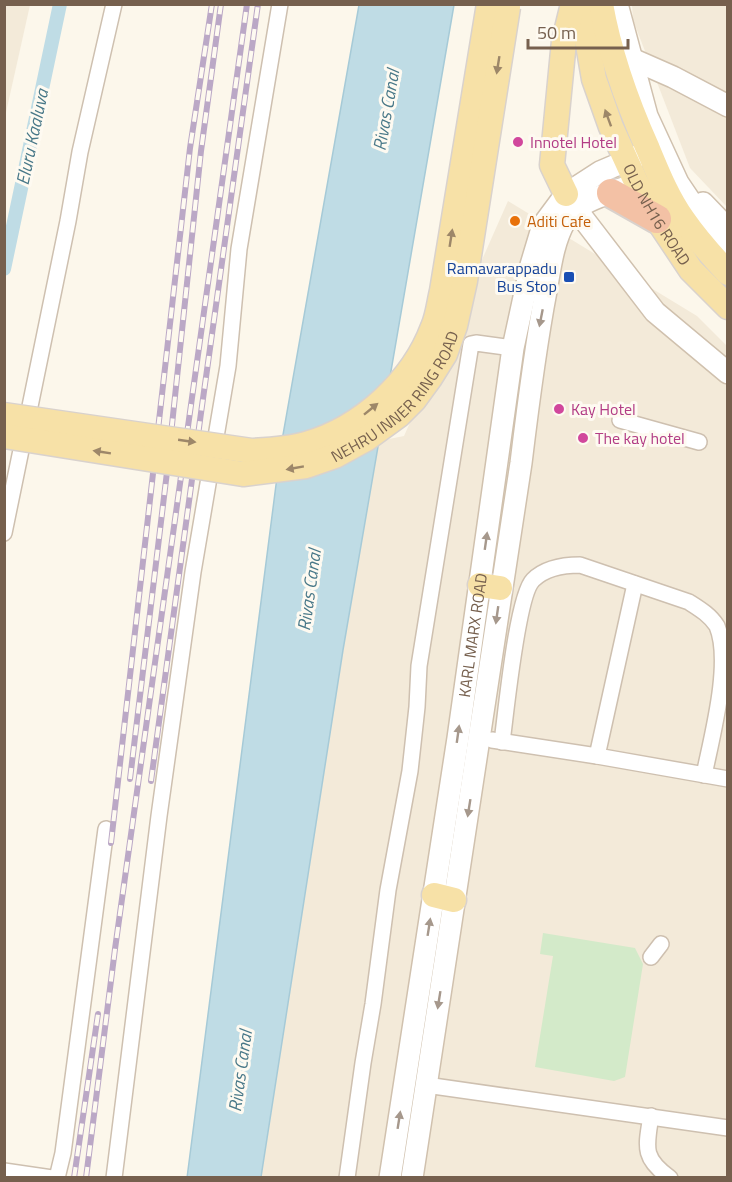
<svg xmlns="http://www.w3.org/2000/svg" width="732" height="1182" font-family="'Titillium Web',sans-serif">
<rect width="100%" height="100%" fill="#fcf7eb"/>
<g fill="#f3ead9">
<polygon points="5,4 30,5 5,117 4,5"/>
<polygon points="632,5 727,5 727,207 690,168 633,20"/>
<polygon points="508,201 697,316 727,346 727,1177 261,1178 343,650 379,441 404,436"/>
</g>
<polygon fill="#d3eac9" points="543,933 635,948 643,964 625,1077 614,1081 535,1067 553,956 540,954"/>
<polygon fill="#bfdce5" stroke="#a6cad7" stroke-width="1.5" points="359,5 454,5 343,650 261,1177 187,1178 281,446"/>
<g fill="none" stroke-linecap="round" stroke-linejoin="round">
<polyline stroke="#bfdce5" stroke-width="14" points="4,269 60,4"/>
<g stroke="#cec0b0" stroke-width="18">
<g id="street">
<polyline points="620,420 699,442"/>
<polyline points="4,533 68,221 80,152 114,4"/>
<polyline points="492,740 597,756 728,779"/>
<path d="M502 742C506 713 517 596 533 580 545 568 564 565 580 565L689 602C700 609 710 615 717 626 732 662 712 736 704 775"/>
<polyline points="597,756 635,584"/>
<polyline points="651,957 661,944"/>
<polyline points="426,1085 728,1128"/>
<path d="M651 1116C646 1147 642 1158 670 1178"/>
<polyline points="4,1171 52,1178"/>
<polyline points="57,1178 63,1153 106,829"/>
<polyline points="114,1178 159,816 193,572 228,366 239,249 280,4"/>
<polyline points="347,1178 363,1063 373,1004 388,890 410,771 417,707 419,666 471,344 476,343 513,348"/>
</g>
</g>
<g stroke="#d0c1ae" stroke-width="24">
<g id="secondary">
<polyline points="617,4 647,116 678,183 728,257"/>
<polyline points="632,59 673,77 728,106"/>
<polyline points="569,200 655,312 728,373"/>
<polyline points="703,203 728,229"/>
<path id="s1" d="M390 1178 458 738 513 348 531 265 543 225 566 194 600 172 640 155"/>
<path d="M412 1178 521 463C528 405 535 349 546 291 550 269 553 242 565 221 577 202 604 195 624 188"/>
</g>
</g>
<g stroke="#d9d2cd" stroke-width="27">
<g id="primary">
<path id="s2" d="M581 4 594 79 611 127 637 184 657 219 691 270 728 307"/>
<path d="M601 4C610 55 627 102 648 149 658 173 668 198 683 219 696 238 712 256 728 273"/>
<polyline points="566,194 552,165 564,41 573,4"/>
<polyline points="480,585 500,588"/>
<polyline points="434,895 454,900"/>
</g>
</g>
<g stroke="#d9d2cd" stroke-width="32">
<polyline id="highway" points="611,193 657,219"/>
</g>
<use href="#street" stroke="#fff" stroke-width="15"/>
<use href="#secondary" stroke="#fff" stroke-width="21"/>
<use href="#primary" stroke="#f7e1a7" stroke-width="24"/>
<use href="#highway" stroke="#f3c1a5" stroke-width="28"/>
<g stroke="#bba8c6" stroke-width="6">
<g id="rail">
<polyline points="130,779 167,472 201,151 221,4"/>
<polyline points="151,781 201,413 258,4"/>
<polyline points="111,843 190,148 212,4"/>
<polyline points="74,1178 98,1014"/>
<polyline points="86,1178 115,949 247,4"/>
</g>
</g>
<use href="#rail" stroke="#fefaf1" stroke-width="4" stroke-dasharray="11" stroke-linecap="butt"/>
<g stroke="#d9d2cd" stroke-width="27" stroke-linecap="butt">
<g id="primary-bridge">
<path d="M4 415 252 451C270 450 289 449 306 444 362 428 413 381 433 327 438 316 439 303 442 291L489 4"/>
<path id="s3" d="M4 436 243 474 306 466 335 456 366 439 399 415 414 400 430 378 445 354 455 326 465 281 508 7"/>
</g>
</g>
<use href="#primary-bridge" stroke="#f7e1a7" stroke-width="24"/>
</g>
<defs><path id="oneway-solid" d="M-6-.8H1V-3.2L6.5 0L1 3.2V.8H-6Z" transform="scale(1.5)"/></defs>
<g fill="#9d8769">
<use href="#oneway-solid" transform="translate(498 65) rotate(99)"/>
<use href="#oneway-solid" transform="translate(608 118) rotate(-110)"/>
<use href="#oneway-solid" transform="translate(451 238) rotate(-81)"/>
<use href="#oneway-solid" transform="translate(371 409) rotate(-39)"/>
<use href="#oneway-solid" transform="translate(187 441) rotate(8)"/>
<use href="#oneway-solid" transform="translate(102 452) rotate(-171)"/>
<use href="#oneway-solid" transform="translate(295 468) rotate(170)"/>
</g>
<g fill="#a6988c">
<use href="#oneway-solid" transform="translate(541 318) rotate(101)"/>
<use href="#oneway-solid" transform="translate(486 541) rotate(-82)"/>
<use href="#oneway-solid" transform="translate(497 615) rotate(98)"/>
<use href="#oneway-solid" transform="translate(458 734) rotate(-82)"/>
<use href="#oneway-solid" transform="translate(469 808) rotate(99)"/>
<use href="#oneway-solid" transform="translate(429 927) rotate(-81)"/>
<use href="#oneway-solid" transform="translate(439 1000) rotate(99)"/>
<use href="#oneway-solid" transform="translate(399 1120) rotate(-81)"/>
</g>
<g fill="#d1479c" stroke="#fefaf1" stroke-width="2">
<circle cx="518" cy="142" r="6"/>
<circle cx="559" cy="409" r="6"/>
<circle cx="583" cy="438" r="6"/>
</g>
<circle fill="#e8710a" stroke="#fefaf1" stroke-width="2" cx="515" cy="221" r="6"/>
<rect fill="#1a4fb4" stroke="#fefaf1" stroke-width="2" x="563" y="271" width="12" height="12" rx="3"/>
<g text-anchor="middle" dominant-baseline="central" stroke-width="6" stroke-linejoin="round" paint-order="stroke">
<g font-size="16" fill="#b23c85" stroke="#fefaf1" text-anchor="start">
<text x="530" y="142">Innotel Hotel</text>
<text x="571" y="409">Kay Hotel</text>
<text x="595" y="438">The kay hotel</text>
</g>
<g font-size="16" fill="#76604e" stroke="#fefaf1">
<text stroke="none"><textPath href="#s2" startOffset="226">OLD NH16 ROAD</textPath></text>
<text stroke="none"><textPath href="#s3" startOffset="423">NEHRU INNER RING ROAD</textPath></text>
<text stroke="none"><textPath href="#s1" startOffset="549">KARL MARX ROAD</textPath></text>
</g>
<g font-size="16" fill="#c56008" stroke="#fefaf1" text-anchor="start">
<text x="527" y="221">Aditi Cafe</text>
</g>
<g font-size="16" fill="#164399" stroke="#fefaf1" text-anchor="end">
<text x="557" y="268">Ramavarappadu<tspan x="557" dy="18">Bus Stop</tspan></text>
</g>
<g font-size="18" font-style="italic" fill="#487888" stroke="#fefaf1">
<text transform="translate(386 110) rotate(-80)">Rivas Canal</text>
<text transform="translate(32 137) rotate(-78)">Eluru Kaaluva</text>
<text transform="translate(309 590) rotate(-82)">Rivas Canal</text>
<text transform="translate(240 1071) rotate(-82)">Rivas Canal</text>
</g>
</g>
<rect width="732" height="1182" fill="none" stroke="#76604e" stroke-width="12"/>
<path d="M528 39v9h100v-9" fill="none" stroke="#76604e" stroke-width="3"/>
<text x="537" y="39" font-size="18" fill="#76604e" stroke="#fefaf1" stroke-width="4.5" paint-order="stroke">50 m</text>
</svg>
